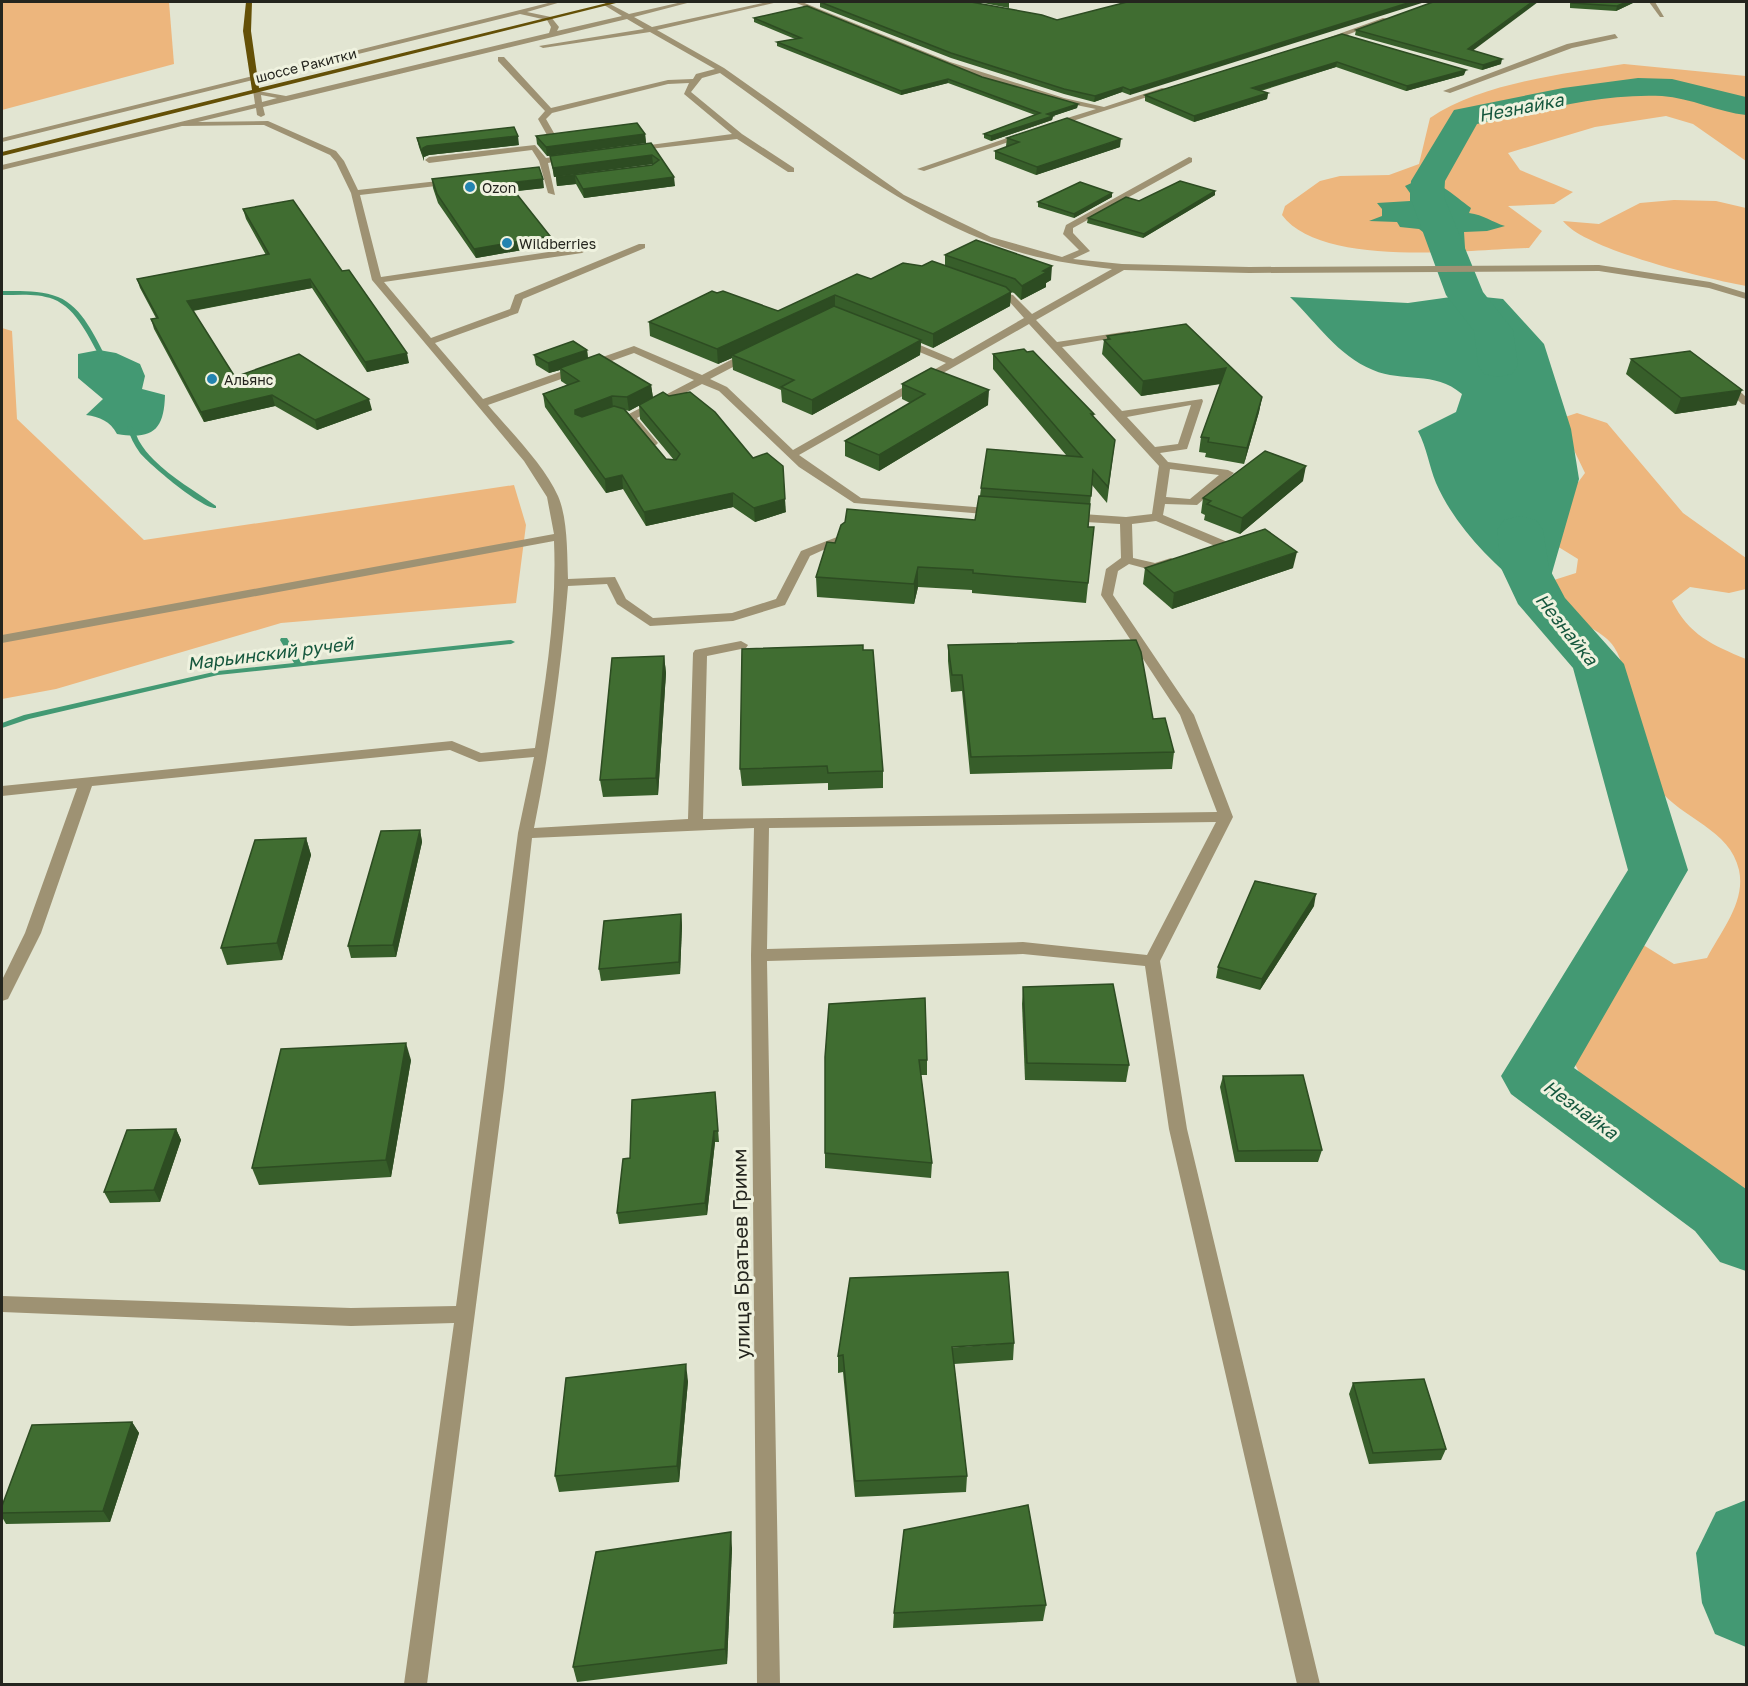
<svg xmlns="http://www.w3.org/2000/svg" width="1748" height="1686" font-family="'Golos Text',sans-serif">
<rect width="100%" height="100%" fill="#e2e5d2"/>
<g fill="#edb67d">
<polygon points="2,2 169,2 174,64 2,110"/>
<path d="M1624 64 1746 76V161L1693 124 1666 116 1595 127 1508 153 1520 170 1573 192 1554 204 1508 206 1542 231 1529 248C1468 250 1321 268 1282 215L1285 206 1320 181 1340 176 1389 175 1419 164 1430 118C1481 83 1563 74 1624 64Z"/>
<path d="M1674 200 1716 201 1746 208V286C1708 279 1585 250 1563 221L1599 224 1640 203Z"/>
<polygon points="2,328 12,331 17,419 144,540 514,485 526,525 516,603 281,623 56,689 2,699"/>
<path d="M1577 413 1607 423 1683 513 1746 558V589L1729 593 1690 587 1672 601C1689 635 1712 645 1746 659V1196L1721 1210C1657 1182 1603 1123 1573 1060 1593 1014 1603 978 1640 943L1674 964 1707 958C1721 931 1746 902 1739 870 1730 829 1682 819 1658 788 1648 775 1633 752 1629 736 1621 706 1632 675 1614 647 1605 632 1580 624 1567 612 1561 607 1557 600 1552 594L1554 580 1576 573 1578 559 1539 535 1585 473 1559 419Z"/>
</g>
<g fill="#439973">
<path d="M1418 180C1441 181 1453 195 1471 208L1469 213C1484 215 1492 222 1505 226L1487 231 1464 232 1465 248 1446 249 1419 229 1400 227 1397 222 1369 221 1382 216V209L1377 203 1410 201V193L1405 186Z"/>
<path d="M1465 295 1503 299 1544 344 1571 429 1579 479 1543 604C1502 572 1458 533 1436 483 1429 466 1427 448 1418 431L1456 412 1462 394C1434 370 1403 383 1373 370 1337 355 1318 324 1290 297L1408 303Z"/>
<path d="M99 350 116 353 140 364 145 376 142 389 165 395C164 430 153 440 117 434 110 421 100 417 86 415L103 399 78 378V354Z"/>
</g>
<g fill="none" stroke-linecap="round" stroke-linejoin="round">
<g fill="#439973" fill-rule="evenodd">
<path d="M2 291C20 291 41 290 58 297 83 307 95 338 107 359L102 360C89 339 78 309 53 299 37 293 19 295 2 295Z"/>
<path d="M130 425C135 429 136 435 139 441 143 448 148 454 154 460 172 478 195 491 216 506V508C202 509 150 465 140 453 134 445 130 436 127 427Z"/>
<polygon points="281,638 287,638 301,662 511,640 515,642 511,644 218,675 29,719 2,728 2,723 24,715 218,671 294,663 280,640"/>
</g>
<g fill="#439973" fill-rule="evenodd">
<path d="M1638 78 1672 79 1746 97V115C1718 112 1691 98 1662 96 1599 93 1537 112 1477 124L1445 181 1444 197 1483 292 1513 330 1518 365 1512 374 1498 377 1484 374 1478 365 1474 331 1446 295 1410 197 1411 181 1454 110 1563 88Z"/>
<polygon points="1520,516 1536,520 1543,530 1549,568 1565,598 1624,664 1688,870 1574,1068 1746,1189 1746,1271 1720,1262 1695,1231 1511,1094 1501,1076 1628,870 1573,668 1518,604 1501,568 1497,530 1504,520"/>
<polygon points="1746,1500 1746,1647 1715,1634 1702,1603 1696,1553 1716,1512"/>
</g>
<g fill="#9e9273" fill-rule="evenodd">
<path d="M552 2H561L527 12 551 17 559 27 557 31 622 16 604 5 606 2 629 14 682 2H691L634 17 652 27 768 2H778L657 30 724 68 904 195 991 237 1062 257 1079 250 1063 234 1066 225 1189 157 1192 158V162L1073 228V233L1090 251 1073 259 1122 264 1249 267 1599 265 1710 282 1746 293V299L1709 288 1599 271 1249 273 1124 270 1036 320 1057 342 1130 331 1131 333 1126 336 1062 347 1122 411 1202 399 1203 401 1187 449 1160 453 1168 462 1228 470 1234 473 1197 505 1165 504 1163 515 1230 543V549L1210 553V547L1215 546 1156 521 1132 524 1133 558 1155 563 1171 558 1177 562 1155 571 1129 564 1118 571 1113 595 1194 715 1233 817 1160 961 1187 1129 1320 1684H1297L1169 1129 1145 966 1023 954 767 961 780 1684H757L751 955 754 828 532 838 504 1088 427 1684H404L454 1323 351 1326 2 1312V1296L351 1308 456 1306 518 833 534 757 479 762 450 750 92 786 41 933 8 999 2 1001V980L25 933 77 788 2 796V786L452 741 481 753 535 748C546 679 557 611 554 541L2 643V635L554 534 547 497 524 461 372 280 351 193 336 162 330 155 264 125 182 126 2 170V165L255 104 253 90 286 96 549 33 551 27 547 20 520 14 2 142V138ZM627 19 644 29 539 46 543 48 650 32 715 69 696 74 693 79 668 80 551 108 504 57H498V61L545 111 538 119 547 135 554 133 546 119 552 113 668 84 689 83 684 94 732 134 635 147 631 149 632 151 737 139 788 172H794V168L742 134 691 92 702 78 720 73C805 133 887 201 984 240 1024 257 1069 264 1112 269L1032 314 1013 295 991 290V294L1007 299 1024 318 953 359 908 340H900V344L946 363 793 450 727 387 710 379 754 356V352H746L702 375 634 346 483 399 435 343 518 313 523 299 645 248V244H639L515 295 510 309 431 338 384 282 582 253 587 250 582 247 381 277 360 195 453 184 457 181 456 179 358 190 344 161 336 151 268 121 198 122 256 108 257 115 261 117 265 115 263 107ZM261 95 277 98 262 102ZM1029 324 1159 466 1152 514 1126 517 1068 513 1062 517 1068 521 1120 524 1121 558 1106 569 1101 595 1180 715 1217 812 703 819 707 656 746 648 748 645 741 641 695 650 693 653 688 819 534 828C550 748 561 668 568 586L607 584 617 604 650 626 733 621 785 605 810 556 843 541 837 537 801 551 776 599 732 613 653 618 626 599 615 577 568 579C567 555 568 519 558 496 545 466 510 431 488 405L634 353 694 380 627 415 626 417 648 445H656L658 443 637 418 702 384 719 391 799 467 854 503 996 515 1000 513V509L861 498 799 455ZM1191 405 1178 444 1155 447 1127 417ZM1170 469 1219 475 1190 499 1166 497ZM1216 822 1147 955 1023 942 767 949 769 828Z"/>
<polygon points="794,2 802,2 950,62 1064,98 1104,107 1162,88 1169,90 1051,128 1048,128 1048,124 1096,109 1061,102 983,79"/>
<polygon points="1649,2 1655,2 1664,17 1660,17"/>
<polygon points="1383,18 1388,19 1329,42 1322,40"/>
<polygon points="1615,34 1618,38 1572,48 1450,93 1443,91 1567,44"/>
<polygon points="1022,133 1029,135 924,171 917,169"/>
<polygon points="535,145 546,158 569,155 573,158 548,163 555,195 548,193 539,161 532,150 429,163 425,160 429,157"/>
<polygon points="1720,380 1728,380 1746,397 1746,405 1742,404 1720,384"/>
</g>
<polygon fill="#645007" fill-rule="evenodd" points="246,2 252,2 251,31 259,88 611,2 620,2 2,156 2,152 252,90 243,31"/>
</g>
<g fill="#375e2a">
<polygon points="820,2 1057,20 1230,2 1130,95 1122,92 1094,102 1064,94 951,58 820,7"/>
<polygon points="978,2 1006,2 1009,3 1009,8"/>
<polygon points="1570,2 1635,2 1616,11 1570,8"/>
<polygon points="754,18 982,77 1078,104 1077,108 1053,116 1052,120 991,141 984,138 984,134 1035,115 948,83 901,95 777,46 777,42 795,39 754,22"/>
<polygon points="1356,30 1472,51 1501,64 1482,70 1355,35"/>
<polygon points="1342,34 1464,75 1406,91 1336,67 1261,91 1268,93 1267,99 1194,122 1145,101 1145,95"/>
<polygon points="645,134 646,143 547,156 537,144 536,136"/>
<polygon points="417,138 519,145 429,155 424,157 424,161 419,147"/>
<polygon points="1007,138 1120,147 1036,175 995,159 995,151 1008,147 1006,146"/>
<polygon points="651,143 675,186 584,198 576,184 557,186 556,177 652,165 654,164 653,164 554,177 550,156"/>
<polygon points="432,179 544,188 515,191 551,245 476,258 438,203 433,188"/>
<polygon points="1215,195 1143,238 1087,223 1088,218 1139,201"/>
<polygon points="1112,197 1074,218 1038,207 1038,202"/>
<polygon points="243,209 342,271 409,363 367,372 312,288 193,311 235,377 372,410 317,430 275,406 204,422 154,329 151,319 156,318 140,288 137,279 266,255 246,219"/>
<polygon points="945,255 1051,280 1046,283 1046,287 1021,300 1014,293 1011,292 1010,306 933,348 921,343 920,355 812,415 782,402 781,390 733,370 732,358 718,364 650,336 649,322 778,311 871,279 922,266 945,266"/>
<polygon points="1107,336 1262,397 1259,412 1244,464 1205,457 1206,453 1199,452 1201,437 1221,384 1141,396 1102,354 1104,340 1107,339"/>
<polygon points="587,350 588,358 651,385 653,398 629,411 626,410 666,459 674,460 640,419 639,405 786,512 755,522 733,507 646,526 623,489 606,493 545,407 543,394 567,385 561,381 560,370 549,373 536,365 534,355"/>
<polygon points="993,354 1094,414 1093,417 1115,440 1107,503 1092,485 1088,527 1094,527 1086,603 972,593 972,590 918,587 914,604 817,597 816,577 835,543 975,520 980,496 981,488 1066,455 993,369"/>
<polygon points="1631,359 1736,405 1675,414 1626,374"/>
<polygon points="902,384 988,405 879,471 845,456 845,441 910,403 902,399"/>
<polygon points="1303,481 1240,534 1204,520 1205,515 1201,513 1203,498"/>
<polygon points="1145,568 1293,568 1172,609 1143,584"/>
<polygon points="948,645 1174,752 1172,769 970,774 962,691 951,692 948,661"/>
<polygon points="742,649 883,771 883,788 828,790 828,783 742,786 740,769"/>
<polygon points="664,656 666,673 658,795 603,797 600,780"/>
<polygon points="420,830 422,842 396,957 351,958 348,946"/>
<polygon points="306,838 311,855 282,960 227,965 221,948"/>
<polygon points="1314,906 1260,990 1216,978 1218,967"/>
<polygon points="681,914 682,926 680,974 601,981 599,969"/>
<polygon points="1023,987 1129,1065 1126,1082 1025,1080 1022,1004"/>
<polygon points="925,998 927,1060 927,1075 921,1075 932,1163 931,1178 825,1168 825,1153"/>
<polygon points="411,1060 391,1177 259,1185 252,1168"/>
<polygon points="1223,1076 1322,1150 1318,1162 1235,1162 1220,1087"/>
<polygon points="715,1092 719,1142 715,1142 707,1215 619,1224 617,1213 630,1158"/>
<polygon points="176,1129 181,1140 160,1202 110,1203 104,1192"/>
<polygon points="1014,1343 1013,1360 954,1364 967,1476 966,1492 855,1497 843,1372 838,1373 838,1356"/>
<polygon points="688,1381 679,1482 559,1492 555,1476"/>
<polygon points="1353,1383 1446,1449 1441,1460 1369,1464 1349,1394"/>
<polygon points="132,1422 139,1433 110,1522 6,1524 2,1517 2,1506"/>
<polygon points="732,1548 727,1664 577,1682 573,1667"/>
<polygon points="1046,1605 1043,1621 893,1628 894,1613"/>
</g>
<g fill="#2d4c22">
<polygon points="1411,2 1425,2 1130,95 1130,90"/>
<polygon points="1532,2 1538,2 1467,55 1468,49"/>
<polygon points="1627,2 1635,2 1616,11 1617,6"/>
<polygon points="1502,59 1501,64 1482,70 1483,65"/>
<polygon points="1337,62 1336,67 1251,93 1252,88"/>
<polygon points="1466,70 1464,75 1406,91 1407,86"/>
<polygon points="948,79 948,83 901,95 901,91"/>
<polygon points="1123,87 1122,92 1094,102 1095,96"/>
<polygon points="1268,93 1267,99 1194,122 1194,116"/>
<polygon points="1078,104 1077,108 1053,116 1052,120 991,141 991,136 1047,114"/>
<polygon points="645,134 646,143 547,156 546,147"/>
<polygon points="518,136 519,145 429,155 424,157 424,161 422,152 423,148 427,146"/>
<polygon points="1121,139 1120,147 1036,175 1037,167"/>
<polygon points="652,155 653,164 554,177 553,168"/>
<polygon points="575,175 576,184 557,186 556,177"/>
<polygon points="674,177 675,186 584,198 583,189"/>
<polygon points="543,179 544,188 510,192 508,183"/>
<polygon points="1215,191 1215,195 1143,238 1144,234"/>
<polygon points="1112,193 1112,197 1074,218 1074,214"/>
<polygon points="550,236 551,245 476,258 474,249"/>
<polygon points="1052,266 1051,280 1046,283 1046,287 1021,300 1022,286 1043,271"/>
<polygon points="310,279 312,288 190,311 187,301"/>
<polygon points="1011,292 1010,306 933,348 933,334"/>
<polygon points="835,295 835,309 732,355 732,358 718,364 717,349"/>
<polygon points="921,340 920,355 812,415 812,400"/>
<polygon points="587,350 588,360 560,368 560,370 549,373 548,363"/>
<polygon points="407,353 409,363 367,372 365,362"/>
<polygon points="1226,368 1224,383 1141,396 1143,381"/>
<polygon points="651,385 653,398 629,411 627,397"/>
<polygon points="989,390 988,405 879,471 879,455"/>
<polygon points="1742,390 1736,405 1675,414 1681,398"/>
<polygon points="272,395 275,406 204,422 201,412"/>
<polygon points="612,396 613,409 577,427 575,410"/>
<polygon points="1262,397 1259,412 1244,464 1247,448"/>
<polygon points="369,399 372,410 317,430 315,420"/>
<polygon points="1306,466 1303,481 1240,534 1242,518"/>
<polygon points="622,475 623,489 606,493 605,479"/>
<polygon points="733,493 733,507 646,526 644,512"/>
<polygon points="785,499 786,512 755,522 754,508"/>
<polygon points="1297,552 1293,568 1172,609 1174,593"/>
<polygon points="918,567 918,587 914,604 914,584"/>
<polygon points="664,656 666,673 658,795 656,778"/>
<polygon points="420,830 422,842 396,957 393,945"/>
<polygon points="306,838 311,855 282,960 277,943"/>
<polygon points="1316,894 1314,906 1260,990 1262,979"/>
<polygon points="681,914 682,926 680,974 679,962"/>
<polygon points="406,1043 411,1060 391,1177 386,1160"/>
<polygon points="176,1129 181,1140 160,1202 154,1190"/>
<polygon points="714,1131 715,1142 707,1215 705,1203"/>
<polygon points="686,1364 688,1381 679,1482 677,1466"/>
<polygon points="132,1422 139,1433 110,1522 103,1511"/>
<polygon points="731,1532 732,1548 727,1664 725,1649"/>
</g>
<g fill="#406d31" stroke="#2d4c22" stroke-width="1.5">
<polygon points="820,2 971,2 1042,15 1057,20 1127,2 1411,2 1130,90 1123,87 1095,96 1064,89 951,53"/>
<polygon points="1433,2 1532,2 1468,49 1502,59 1483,65 1356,30"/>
<polygon points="1572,2 1627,2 1617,6 1572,3"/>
<polygon points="807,6 982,77 1078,104 1047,114 1053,116 991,136 984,134 1040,113 948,79 901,91 777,42 801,38 754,18"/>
<polygon points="1342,34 1466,70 1407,86 1337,62 1252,88 1268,93 1194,116 1145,95"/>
<polygon points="1067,118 1121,139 1037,167 995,151 1019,142 1007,138"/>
<polygon points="637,123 645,134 546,147 536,136"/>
<polygon points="514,127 518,136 427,146 423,148 422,152 417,138"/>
<polygon points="651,143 674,177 583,189 575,175 556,177 652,165 659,160 652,155 553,168 550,156"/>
<polygon points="539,167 543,179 508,183 550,236 474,249 437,194 432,179"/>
<polygon points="1180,181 1215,191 1144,234 1088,218 1126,197 1139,201"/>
<polygon points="1080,182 1112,193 1074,214 1038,202"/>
<polygon points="293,200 342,271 349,270 407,353 365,362 310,279 187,301 235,377 299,354 369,399 315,420 272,395 201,412 151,319 158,318 137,279 269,254 243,209"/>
<polygon points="976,240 1052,266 1043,271 1047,272 1022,286 1015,279 945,255"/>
<polygon points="932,261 1006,287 1011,292 933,334 835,295 717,349 649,322 712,291 717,293 723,291 778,311 857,274 871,279 903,263 922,266"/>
<polygon points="834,306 921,340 812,400 781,387 794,380 732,355"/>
<polygon points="1186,324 1262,397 1247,448 1208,442 1209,438 1201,437 1226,368 1143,381 1104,340 1110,339 1107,336"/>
<polygon points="573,341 587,350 548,363 534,355"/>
<polygon points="1024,349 1027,352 1033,351 1094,414 1091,414 1115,440 1108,487 1093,470 1091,496 981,488 987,449 1082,457 993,354"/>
<polygon points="1690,351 1742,390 1681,398 1631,359"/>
<polygon points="599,354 651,385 627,397 612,396 575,410 575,414 582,417 614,406 624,409 666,459 676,460 680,454 639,405 663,392 669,396 690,392 715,412 753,458 767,453 783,466 785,499 754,508 733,493 644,512 622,475 605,479 543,394 579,381 560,368"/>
<polygon points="931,368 989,390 879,455 845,441 925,394 902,384"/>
<polygon points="1265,451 1306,466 1242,518 1207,504 1211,501 1203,498"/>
<polygon points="979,496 1090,504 1088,527 1094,527 1088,583 973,573 973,570 918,567 914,584 816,577 827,542 835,543 841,525 845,522 847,509 975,520"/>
<polygon points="1265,529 1297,552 1174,593 1145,568"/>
<polygon points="1136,640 1141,652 1153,719 1165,718 1174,752 971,757 962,675 952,675 948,645"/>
<polygon points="863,645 863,650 873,650 883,771 828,773 827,766 740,769 742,649"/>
<polygon points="664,656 656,778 600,780 612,658"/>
<polygon points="420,830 393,945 348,946 381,831"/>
<polygon points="306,838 277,943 221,948 255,840"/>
<polygon points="1255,881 1316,894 1262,979 1218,967"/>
<polygon points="681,914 679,962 599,969 604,921"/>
<polygon points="1113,984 1129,1065 1027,1063 1023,987"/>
<polygon points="925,998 927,1060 919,1060 932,1163 825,1153 825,1057 829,1004"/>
<polygon points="406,1043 386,1160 252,1168 281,1049"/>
<polygon points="1303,1075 1322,1150 1238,1151 1223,1076"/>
<polygon points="715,1092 718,1131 714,1131 705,1203 617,1213 623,1159 630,1158 632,1100"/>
<polygon points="176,1129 154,1190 104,1192 127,1130"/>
<polygon points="1008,1272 1014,1343 952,1347 967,1476 855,1481 843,1355 838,1356 850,1278"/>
<polygon points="686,1364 677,1466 555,1476 566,1378"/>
<polygon points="1424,1379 1446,1449 1373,1453 1353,1383"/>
<polygon points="132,1422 103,1511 2,1513 2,1506 32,1425"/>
<polygon points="1028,1505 1046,1605 894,1613 904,1530"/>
<polygon points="731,1532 725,1649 573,1667 596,1552"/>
</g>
<g fill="#2484b0" stroke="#eff2df" stroke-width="2">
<circle cx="470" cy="187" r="6"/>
<circle cx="507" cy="243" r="6"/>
<circle cx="212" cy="379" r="6"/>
</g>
<g text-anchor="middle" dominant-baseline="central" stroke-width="6" stroke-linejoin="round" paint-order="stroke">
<g font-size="14" fill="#24251e" stroke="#eff2df">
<text transform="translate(306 65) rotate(-14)">шоссе Ракитки</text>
</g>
<g font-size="14" fill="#24251e" stroke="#eff2df" text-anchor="start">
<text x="482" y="187">Ozon</text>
<text x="519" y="243">Wildberries</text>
<text x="224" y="379">Альянс</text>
</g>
<g font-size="18" font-style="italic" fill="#15573d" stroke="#eff2df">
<text transform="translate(1521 107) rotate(-11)">Незнайка</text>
<text transform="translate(1567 629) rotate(51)">Незнайка</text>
<text transform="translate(270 653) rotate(-7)">Марьинский ручей</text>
<text transform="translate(1581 1109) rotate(36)">Незнайка</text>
</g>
<g font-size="20" fill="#24251e" stroke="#eff2df">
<text transform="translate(740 1254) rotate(-91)">улица Братьев Гримм</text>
</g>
</g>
<rect width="1748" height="1686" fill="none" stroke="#24251e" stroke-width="6"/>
</svg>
